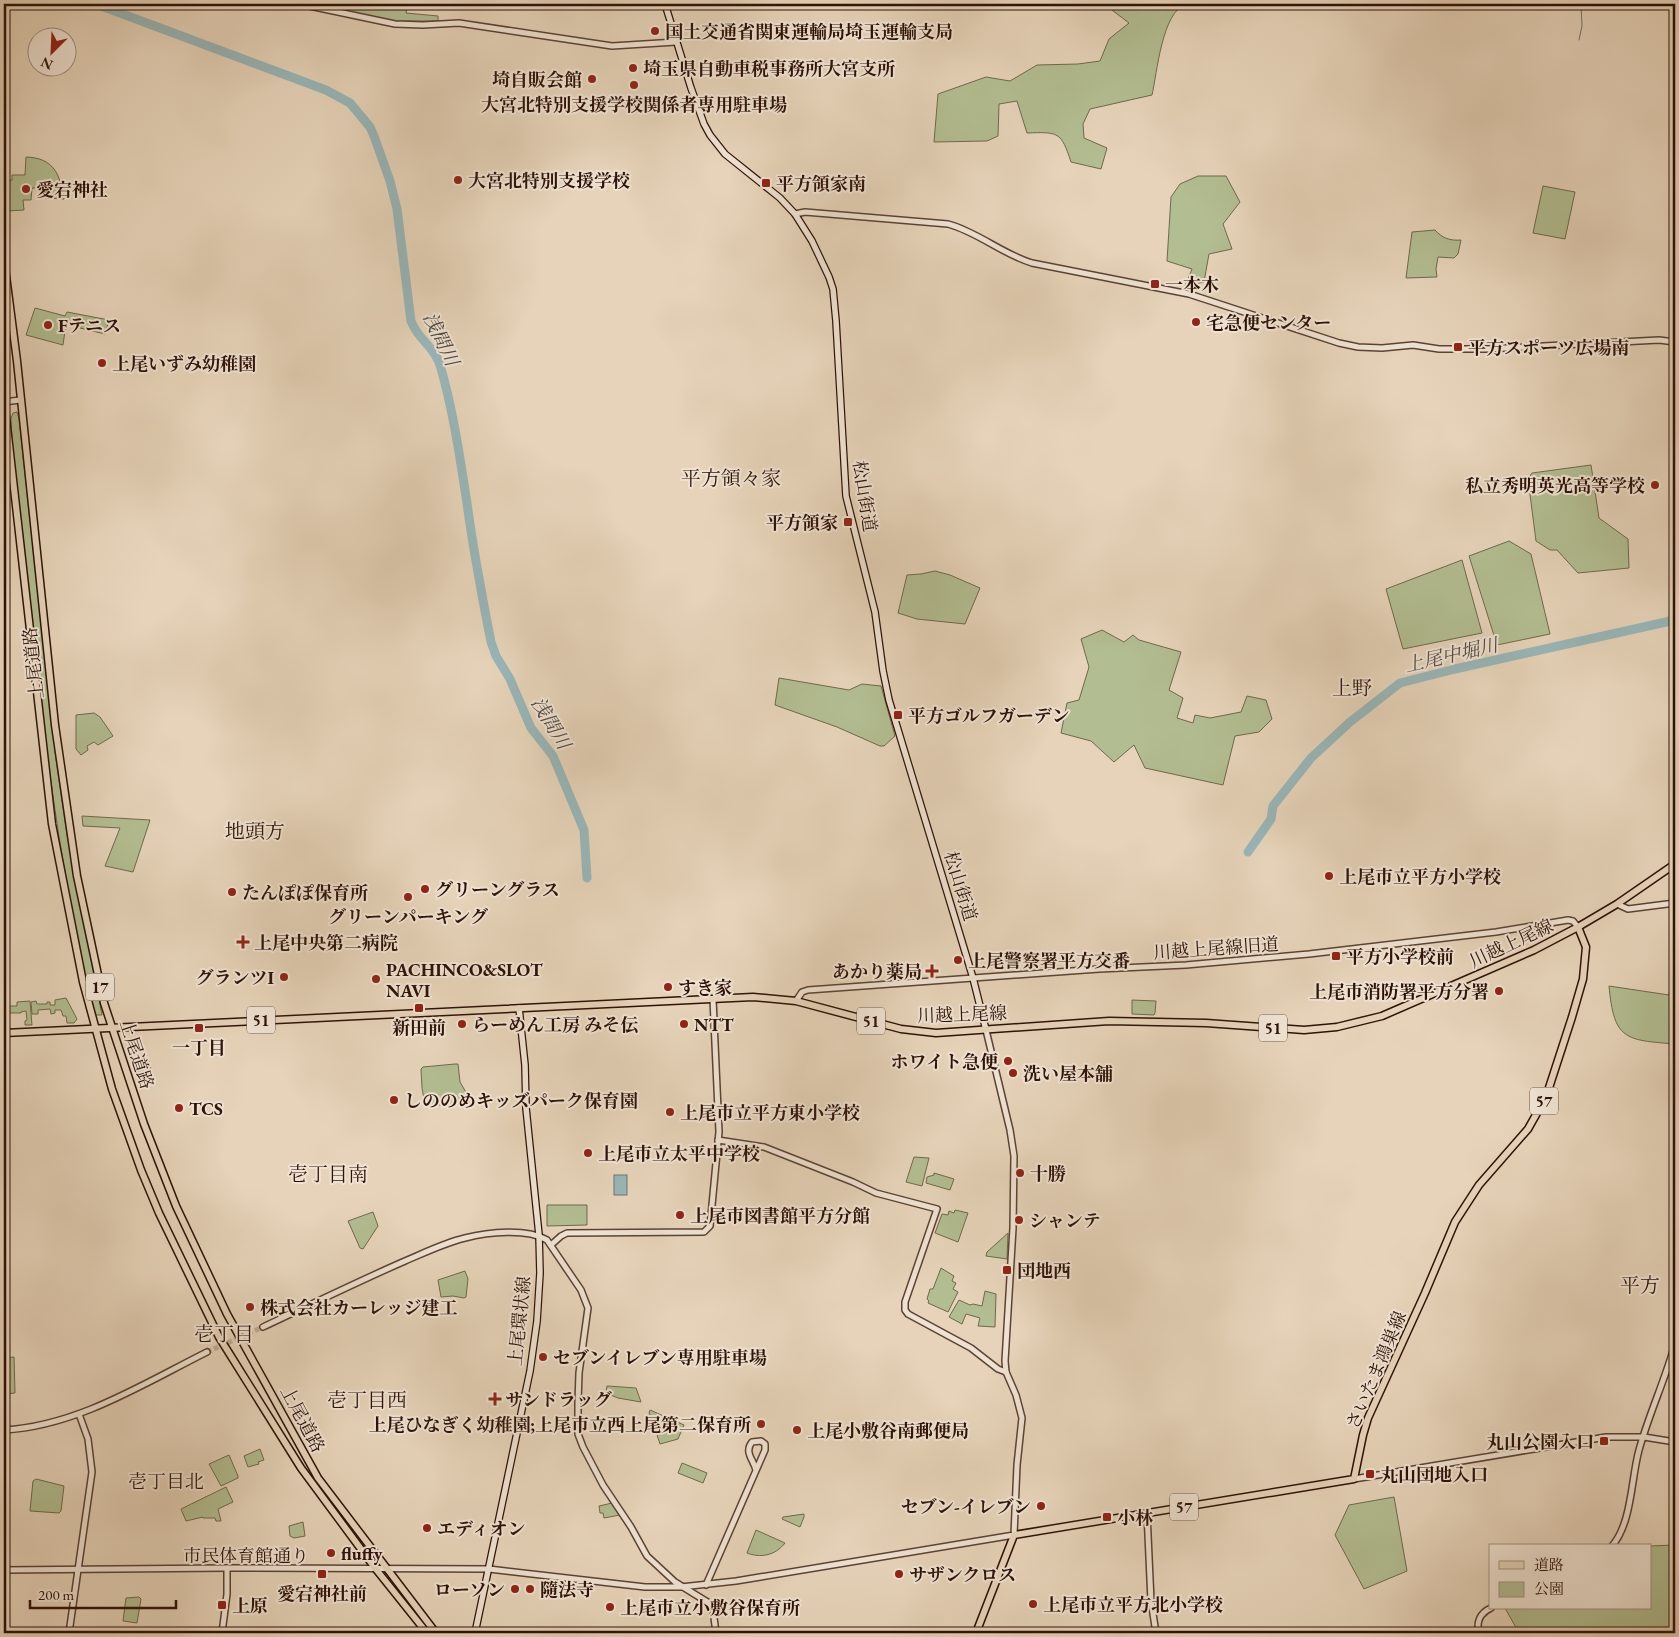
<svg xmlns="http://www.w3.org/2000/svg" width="1679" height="1637" font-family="'EB Garamond','Noto Serif JP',serif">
<rect width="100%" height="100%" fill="#e6d3b9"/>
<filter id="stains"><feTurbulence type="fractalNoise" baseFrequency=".004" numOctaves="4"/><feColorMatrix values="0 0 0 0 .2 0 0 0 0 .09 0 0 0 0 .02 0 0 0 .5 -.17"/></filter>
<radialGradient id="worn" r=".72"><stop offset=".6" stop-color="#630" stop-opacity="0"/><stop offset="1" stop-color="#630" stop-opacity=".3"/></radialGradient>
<g fill="#b2bd91" stroke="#70684c">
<polygon points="308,4 359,4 372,6 374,4 408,4 406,13 438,16 438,21 397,21 351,14"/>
<path d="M1104 4H1186C1162 12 1157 73 1152 95L1090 109 1083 124 1084 138 1107 148 1101 169 1071 162C1061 131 1058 132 1027 133L1017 101 999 104 998 136 987 141 934 142 938 94 986 77 1010 81 1037 65 1078 64 1100 61 1109 39 1129 23Z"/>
<path d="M26 157C54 158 60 174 64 199L45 198 46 188H32L31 200H23L24 210 7 211 4 182 12 180V175H25Z"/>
<polygon points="1198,176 1226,176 1240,202 1223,224 1232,249 1209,254 1204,282 1185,286 1192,269 1167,261 1171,197 1180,184"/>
<polygon points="1543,186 1575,192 1565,239 1533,233"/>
<path d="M1435 230C1442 238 1450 241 1461 240L1458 254 1454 258 1438 257 1436 269 1437 277 1406 278 1412 232Z"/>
<polygon points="35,308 65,316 67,312 109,320 105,334 80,328 69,323 65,331 63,345 26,335"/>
<path d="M17 412 19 419 56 759 67 835 102 1015H95L92 1008C50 828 34 643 13 460L11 418 13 413Z"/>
<polygon points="1591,465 1599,518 1628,539 1629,568 1578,573 1557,550 1550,550 1536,541 1528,479 1532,473"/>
<polygon points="1509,541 1531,554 1550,634 1497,645 1469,556"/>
<polygon points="1462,560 1482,633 1403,649 1386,589"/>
<polygon points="935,571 950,575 980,588 965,624 917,619 898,613 907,575 921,574"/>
<polygon points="1102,630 1124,642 1133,635 1139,640 1181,652 1169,690 1183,698 1177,718 1193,723 1195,715 1210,718 1241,712 1247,696 1266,700 1272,719 1259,732 1235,736 1223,785 1145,768 1134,745 1114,762 1091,741 1061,733 1067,703 1079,700 1089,667 1081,639"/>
<polygon points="779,678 849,690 862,684 881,686 895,736 884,746 880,746 837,727 775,705"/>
<polygon points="94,713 100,717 113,736 98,745 94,742 87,746 88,750 81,755 76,749 76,715"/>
<polygon points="82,816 150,820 133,872 105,866 120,828 83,826"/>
<path d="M1675 954V1044C1625 1040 1614 1040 1609 986L1669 995Z"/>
<polygon points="66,998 77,1019 74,1023 67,1023 66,1016 63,1016 61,1010 55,1010 55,1013 51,1014 50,1009 38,1010 38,1014 32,1014 31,1002 36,1001 37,1004 47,1004 47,1002 50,1002 50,1005 55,1005 55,1000"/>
<polygon points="1132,1000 1156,1001 1155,1013 1154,1015 1132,1014"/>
<polygon points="30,1001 32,1025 25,1025 25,1021 27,1020 26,1011 21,1012 21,1013 6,1013 8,1006 17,1006 17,1002"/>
<polygon points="149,1061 153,1077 141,1080 136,1063"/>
<polygon points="455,1064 458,1064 460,1082 471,1101 470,1103 427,1106 425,1105 422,1088 421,1069 423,1067"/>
<polygon points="914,1157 929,1158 922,1186 906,1182"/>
<polygon points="934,1173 954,1179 950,1190 926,1183 927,1177 934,1175"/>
<polygon points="547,1205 587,1205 587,1225 547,1226"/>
<polygon points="955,1210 968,1213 958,1242 935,1233 942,1214 948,1215 949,1211 954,1213"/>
<polygon points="373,1212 378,1226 363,1249 360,1248 348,1221"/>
<polygon points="1008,1233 1007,1259 986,1256 987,1252"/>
<polygon points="941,1268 954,1276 952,1281 956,1283 953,1289 958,1292 948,1312 928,1303 929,1301 927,1299 930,1289 933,1289"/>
<polygon points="465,1271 468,1279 466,1297 464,1298 453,1296 441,1297 438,1280"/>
<polygon points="985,1291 996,1294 995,1327 978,1326 980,1318 966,1314 962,1324 949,1317 959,1300 970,1305 973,1304 982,1306"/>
<polygon points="14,1357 15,1393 4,1394 4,1358"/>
<polygon points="607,1386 636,1388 641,1402 618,1398 606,1393"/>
<polygon points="650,1410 684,1425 678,1439 660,1444 656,1432 652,1431 649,1427 652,1418 649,1413"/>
<polygon points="260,1449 264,1460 258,1462 259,1464 248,1467 244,1456"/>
<polygon points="229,1455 238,1476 238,1478 221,1486 209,1464"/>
<polygon points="682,1463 707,1473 703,1483 678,1473"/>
<polygon points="36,1479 64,1486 61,1511 59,1513 30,1511 33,1481"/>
<polygon points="226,1487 233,1502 218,1509 221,1521 216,1521 215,1518 203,1518 203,1517 186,1521 181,1509"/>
<polygon points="1394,1497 1407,1571 1364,1589 1335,1535 1349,1505"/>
<polygon points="612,1503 620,1515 604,1518 603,1513 600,1513 599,1506"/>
<polygon points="804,1514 804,1517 800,1527 782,1519 783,1517"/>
<polygon points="303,1522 305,1536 294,1538 290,1536 289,1526"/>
<path d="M756 1530 785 1543C775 1556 760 1558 747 1553Z"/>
<polygon points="1675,1545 1675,1633 1519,1633 1505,1608 1650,1608 1650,1546"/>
<polygon points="139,1597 141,1599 137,1623 123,1621 126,1598"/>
</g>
<rect fill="#99b6b8" stroke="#6e7472" x="614" y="1175" width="13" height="20"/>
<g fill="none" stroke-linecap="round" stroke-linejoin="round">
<polyline stroke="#6e7472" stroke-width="1" points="1579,40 1582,26 1581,4"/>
<g stroke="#99b6b8" stroke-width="9">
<path d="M96 4 326 90 350 103 370 127 374 136 390 181 397 209 411 321C418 340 434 346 440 365 453 409 460 458 467 503 473 549 482 596 491 642L496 656 510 679 531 728 553 756 584 830 587 878"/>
<polyline points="1248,852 1271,819 1273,806 1311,758 1350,722 1400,683 1455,669 1675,620"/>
</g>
<polyline stroke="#c1ac96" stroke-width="5" stroke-dasharray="5 2.5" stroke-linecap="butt" points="207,1352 263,1327"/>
<g stroke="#5c4234" stroke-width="8">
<g id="tertiary">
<polyline points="300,4 395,24 423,25 459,23 612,46 676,42"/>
<path d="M795 214 805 212 948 224C978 232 1002 254 1032 263L1189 294 1339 343 1358 347 1382 348 1413 345 1439 349H1486L1659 340 1675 342"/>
<polyline points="4,402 20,400"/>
<polyline points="1617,904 1628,909 1675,903"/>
<polyline points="796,1001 802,992 808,990 1099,969 1186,965 1309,954 1496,932 1568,920 1573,921 1578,927"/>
<polyline points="718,1140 764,1147 853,1182 876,1193 937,1209 905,1302 905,1310 908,1314 971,1348 998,1369 1006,1372"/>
<polyline points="551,1245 561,1236 567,1233 704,1232 710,1226 719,1132 713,999"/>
<path d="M263 1327C310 1305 357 1282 405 1261 424 1253 444 1243 465 1238 488 1232 527 1228 547 1240L581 1290 588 1308 579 1373 578 1403V1434L583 1447 603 1485 631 1527 647 1556 675 1582 709 1603 713 1610 716 1633"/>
<path d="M4 1430C77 1426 143 1384 207 1352"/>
<polyline points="1354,1479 1606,1437 1644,1437 1675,1442"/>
<polyline points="1147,1513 1151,1601 1156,1633"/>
<path d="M1612 1546C1632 1523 1631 1479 1639 1450 1649 1414 1665 1380 1675 1344"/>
<polyline points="4,1570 227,1568 489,1569 645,1587 681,1587 736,1581 1014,1535 1017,1465 1022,1418 1016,1395 1006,1372 1005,1361 1013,1228 1014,1156 1010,1130 986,1030"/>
<path d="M706 1585 765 1450V1444L761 1441 752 1442C744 1452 753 1459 756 1470"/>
<polyline points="69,1633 92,1472 88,1439 79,1414"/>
<polyline points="222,1633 227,1594 227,1568"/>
<path d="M1479 1633C1476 1622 1480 1613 1491 1608"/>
</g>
</g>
<g stroke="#2e1208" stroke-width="8">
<g id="secondary">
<polyline points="665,4 691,88 704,124 710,135 725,154 780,198 795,214 812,241 829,277 833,289 836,321 846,496 875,612 883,671 889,700 973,978 986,1030"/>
<polyline points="475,1633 530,1371 537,1321 540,1273 539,1235 526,1108 525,1065 519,1008"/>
</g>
</g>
<g stroke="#2e1208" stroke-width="9">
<g id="primary">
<polyline points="4,1033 753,997 796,1001 901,1029 936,1033 1109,1021 1206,1023 1304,1030 1337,1027 1382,1016 1534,950 1578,927 1617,904 1675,864"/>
<polyline points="976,1633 1014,1535 1354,1479 1363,1435 1368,1418 1425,1293 1455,1222 1479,1185 1528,1129 1546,1097 1572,1017 1583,979 1586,947 1578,927"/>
</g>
</g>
<g stroke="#2e1208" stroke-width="9">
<g id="trunk">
<polyline points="4,260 17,361 55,725 77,876 104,1003 144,1124 176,1206 227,1314 318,1478 436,1633"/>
<polyline points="4,400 52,824 83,982 112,1089 141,1170 159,1213 219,1337 301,1468 375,1568 427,1633"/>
</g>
</g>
<use href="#tertiary" stroke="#efe2d2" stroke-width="5"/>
<use href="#secondary" stroke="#efe2d2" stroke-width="5.5"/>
<use href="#primary" stroke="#e6d3b9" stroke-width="6"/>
<use href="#trunk" stroke="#e6d3b9" stroke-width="6"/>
</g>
<g fill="#8f2418" stroke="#efe2d2" stroke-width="2">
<circle cx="655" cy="31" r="5"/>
<circle cx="633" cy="68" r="5"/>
<circle cx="592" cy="79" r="5"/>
<circle cx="634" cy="85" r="5"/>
<circle cx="458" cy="180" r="5"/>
<rect x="761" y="178" width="10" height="10" rx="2.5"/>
<circle cx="26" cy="189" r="5"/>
<rect x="1150" y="279" width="10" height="10" rx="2.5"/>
<circle cx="1196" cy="322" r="5"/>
<circle cx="48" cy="325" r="5"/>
<rect x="1453" y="342" width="10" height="10" rx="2.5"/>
<circle cx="102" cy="363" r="5"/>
<circle cx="1655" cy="485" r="5"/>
<rect x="843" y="517" width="10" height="10" rx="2.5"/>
<rect x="893" y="710" width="10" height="10" rx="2.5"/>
<circle cx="1329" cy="876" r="5"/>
<circle cx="425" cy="889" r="5"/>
<circle cx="232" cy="892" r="5"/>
<circle cx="408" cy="897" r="5"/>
<path d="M240.5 934.5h5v5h5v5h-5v5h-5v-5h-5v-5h5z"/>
<rect x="1331" y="951" width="10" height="10" rx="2.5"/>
<circle cx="958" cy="960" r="5"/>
<path d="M929.5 963.5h5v5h5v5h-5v5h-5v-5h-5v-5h5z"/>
<circle cx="284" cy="977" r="5"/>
<circle cx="376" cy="979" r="5"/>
<circle cx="668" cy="987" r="5"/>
<circle cx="1499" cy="991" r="5"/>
<rect x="414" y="1003" width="10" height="10" rx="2.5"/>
<circle cx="462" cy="1024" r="5"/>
<circle cx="684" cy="1024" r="5"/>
<rect x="194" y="1023" width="10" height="10" rx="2.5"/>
<circle cx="1008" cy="1061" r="5"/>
<circle cx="1013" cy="1073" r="5"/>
<circle cx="394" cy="1100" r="5"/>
<circle cx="179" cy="1108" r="5"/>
<circle cx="670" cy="1112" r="5"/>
<circle cx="588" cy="1153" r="5"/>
<circle cx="1020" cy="1173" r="5"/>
<circle cx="680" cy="1215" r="5"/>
<circle cx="1019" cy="1220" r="5"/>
<rect x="1002" y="1265" width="10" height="10" rx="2.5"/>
<circle cx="250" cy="1307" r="5"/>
<circle cx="543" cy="1357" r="5"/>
<path d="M492.5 1391.5h5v5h5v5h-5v5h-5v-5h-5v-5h5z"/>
<circle cx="761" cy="1424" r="5"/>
<circle cx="797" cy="1430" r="5"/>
<rect x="1599" y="1436" width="10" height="10" rx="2.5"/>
<rect x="1365" y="1469" width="10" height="10" rx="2.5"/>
<circle cx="1041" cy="1506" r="5"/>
<rect x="1102" y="1512" width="10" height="10" rx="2.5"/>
<circle cx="427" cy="1528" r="5"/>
<circle cx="331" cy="1553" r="5"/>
<rect x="317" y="1569" width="10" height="10" rx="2.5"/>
<circle cx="899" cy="1574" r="5"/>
<circle cx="515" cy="1589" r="5"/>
<circle cx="530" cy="1589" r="5"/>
<circle cx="1033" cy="1604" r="5"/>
<rect x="217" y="1600" width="10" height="10" rx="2.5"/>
<circle cx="610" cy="1607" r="5"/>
</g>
<g text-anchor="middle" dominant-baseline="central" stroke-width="4" stroke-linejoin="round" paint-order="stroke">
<g fill="#efe2d2" stroke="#685045" stroke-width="1">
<rect x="86" y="973.5" width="28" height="27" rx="4"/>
<rect x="247" y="1006.5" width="28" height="27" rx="4"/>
<rect x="857" y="1007.5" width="28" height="27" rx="4"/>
<rect x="1259" y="1014.5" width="28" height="27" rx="4"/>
<rect x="1530" y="1087.5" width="28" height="27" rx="4"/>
<rect x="1170" y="1493.5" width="28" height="27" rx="4"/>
</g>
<g font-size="16" font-weight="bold" fill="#2e1208">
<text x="100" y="987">17</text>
<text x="261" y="1020">51</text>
<text x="871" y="1021">51</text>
<text x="1273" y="1028">51</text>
<text x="1544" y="1101">57</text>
<text x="1184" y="1507">57</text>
</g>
<g font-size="18" font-weight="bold" fill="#2e1208" stroke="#efe2d2" text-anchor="start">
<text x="665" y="31">国土交通省関東運輸局埼玉運輸支局</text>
<text x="643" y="68">埼玉県自動車税事務所大宮支所</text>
<text x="582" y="79" text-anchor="end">埼自販会館</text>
<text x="634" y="104" text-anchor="middle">大宮北特別支援学校関係者専用駐車場</text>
<text x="468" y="180">大宮北特別支援学校</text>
<text x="776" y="183">平方領家南</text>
<text x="36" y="189">愛宕神社</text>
<text x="1165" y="284">一本木</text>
<text x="1206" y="322">宅急便センター</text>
<text x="58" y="325">Fテニス</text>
<text x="1468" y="347">平方スポーツ広場南</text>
<text x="112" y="363">上尾いずみ幼稚園</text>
<text x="1645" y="485" text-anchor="end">私立秀明英光高等学校</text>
<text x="838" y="522" text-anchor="end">平方領家</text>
<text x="908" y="715">平方ゴルフガーデン</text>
<text x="1339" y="876">上尾市立平方小学校</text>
<text x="435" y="889">グリーングラス</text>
<text x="242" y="892">たんぽぽ保育所</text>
<text x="408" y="916" text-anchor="middle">グリーンパーキング</text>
<text x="254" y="942">上尾中央第二病院</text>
<text x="1346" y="956">平方小学校前</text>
<text x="968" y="960">上尾警察署平方交番</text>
<text x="386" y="969">PACHINCO&amp;SLOT<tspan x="386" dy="21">NAVI</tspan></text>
<text x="922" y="971" text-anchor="end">あかり薬局</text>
<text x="274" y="977" text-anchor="end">グランツⅠ</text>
<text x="678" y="987">すき家</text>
<text x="1489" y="991" text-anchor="end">上尾市消防署平方分署</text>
<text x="472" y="1024">らーめん工房 みそ伝</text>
<text x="694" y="1024">NTT</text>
<text x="419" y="1027" text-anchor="middle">新田前</text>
<text x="199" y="1047" text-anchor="middle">一丁目</text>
<text x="998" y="1061" text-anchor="end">ホワイト急便</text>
<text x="1023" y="1073">洗い屋本舗</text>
<text x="404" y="1100">しののめキッズパーク保育園</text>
<text x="189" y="1108">TCS</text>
<text x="680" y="1112">上尾市立平方東小学校</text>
<text x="598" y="1153">上尾市立太平中学校</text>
<text x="1030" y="1173">十勝</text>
<text x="690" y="1215">上尾市図書館平方分館</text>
<text x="1029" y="1220">シャンテ</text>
<text x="1017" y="1270">団地西</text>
<text x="260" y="1307">株式会社カーレッジ建工</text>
<text x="553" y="1357">セブンイレブン専用駐車場</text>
<text x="505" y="1399">サンドラッグ</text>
<text x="751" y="1424" text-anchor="end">上尾ひなぎく幼稚園;上尾市立西上尾第二保育所</text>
<text x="807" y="1430">上尾小敷谷南郵便局</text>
<text x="1594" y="1441" text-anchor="end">丸山公園入口</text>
<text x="1380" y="1474">丸山団地入口</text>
<text x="1031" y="1506" text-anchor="end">セブン-イレブン</text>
<text x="1117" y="1517">小林</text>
<text x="437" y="1528">エディオン</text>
<text x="341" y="1553">fluffy</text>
<text x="909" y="1574">サザンクロス</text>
<text x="505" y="1589" text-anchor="end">ローソン</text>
<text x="540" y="1589">隨法寺</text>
<text x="322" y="1593" text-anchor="middle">愛宕神社前</text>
<text x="1043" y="1604">上尾市立平方北小学校</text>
<text x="232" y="1605">上原</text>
<text x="620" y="1607">上尾市立小敷谷保育所</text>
</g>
<g font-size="18" fill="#2e1208" stroke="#efe2d2">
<text transform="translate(865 496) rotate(81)">松山街道</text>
<text transform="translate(33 663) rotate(-96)">上尾道路</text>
<text transform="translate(961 886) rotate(73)">松山街道</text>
<text transform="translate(1511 943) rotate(-25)">川越上尾線</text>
<text transform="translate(1216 948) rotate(-4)">川越上尾線旧道</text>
<text transform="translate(962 1014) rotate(-2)">川越上尾線</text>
<text transform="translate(137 1054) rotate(72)">上尾道路</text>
<text transform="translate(519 1321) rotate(-84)">上尾環状線</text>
<text transform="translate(1376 1370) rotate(-67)">さいたま鴻巣線</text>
<text transform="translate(303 1419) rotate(62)">上尾道路</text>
<text x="246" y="1555">市民体育館通り</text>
</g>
<g font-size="19" font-style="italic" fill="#534b46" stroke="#efe2d2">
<text transform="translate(441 339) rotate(64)">浅間川</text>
<text transform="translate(1451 655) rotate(-13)">上尾中堀川</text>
<text transform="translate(551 723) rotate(59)">浅間川</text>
</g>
<g font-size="19" fill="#2e1208" stroke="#efe2d2">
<text x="166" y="1481">壱丁目北</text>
</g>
<g font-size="20" fill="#2e1208" stroke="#efe2d2">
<text x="731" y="478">平方領々家</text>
<text x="1352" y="688">上野</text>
<text x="255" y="831">地頭方</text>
<text x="328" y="1174">壱丁目南</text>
<text x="1640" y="1285">平方</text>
<text x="224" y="1334">壱丁目</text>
<text x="367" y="1400">壱丁目西</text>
</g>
</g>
<rect width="1679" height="1637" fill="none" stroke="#e6d3b9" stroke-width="20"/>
<rect x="5" y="5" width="1669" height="1627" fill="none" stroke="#2e1208" stroke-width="2.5"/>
<rect x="10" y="10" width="1659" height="1617" fill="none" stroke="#2e1208"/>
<rect x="1489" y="1544" width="162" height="65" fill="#efe2d2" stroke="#a28f81"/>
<rect x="1499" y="1561" width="25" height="8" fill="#e6d3b9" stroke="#a28f81"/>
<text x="1534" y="1570" font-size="15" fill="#2e1208">道路</text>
<rect x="1499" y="1582" width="25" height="15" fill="#b2bd91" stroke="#a28f81"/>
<text x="1534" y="1594" font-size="15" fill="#2e1208">公園</text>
<g transform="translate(52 52) rotate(204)"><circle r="24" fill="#efe2d2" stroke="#a28f81"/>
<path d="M0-4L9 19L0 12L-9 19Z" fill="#8f2418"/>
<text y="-8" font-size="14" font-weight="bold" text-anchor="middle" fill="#2e1208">N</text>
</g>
<path d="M30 1600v8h146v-8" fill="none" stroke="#2e1208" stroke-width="2.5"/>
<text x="38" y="1600" font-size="15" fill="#2e1208" stroke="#efe2d2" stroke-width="4" paint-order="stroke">200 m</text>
<rect width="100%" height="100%" filter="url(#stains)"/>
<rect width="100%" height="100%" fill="url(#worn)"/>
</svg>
